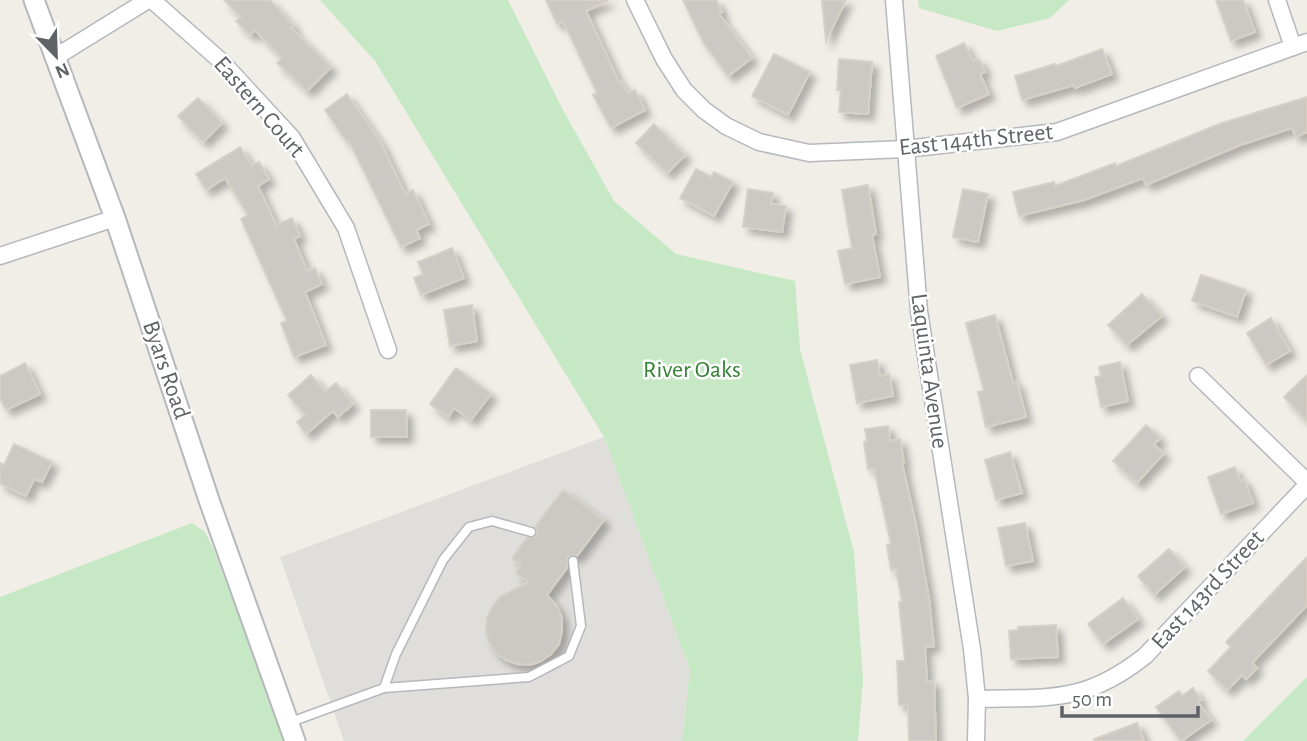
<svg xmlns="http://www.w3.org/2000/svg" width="1307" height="741" font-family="'Alegreya Sans',sans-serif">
<defs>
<filter id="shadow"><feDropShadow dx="6" dy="6" stdDeviation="3.5" flood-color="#0004"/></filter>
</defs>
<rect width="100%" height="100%" fill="#f1eee8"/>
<polygon fill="#e0deda" points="604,437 690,670 682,741 344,741 280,557"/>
<g fill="#c6e8c4">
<polygon points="320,0 508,0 564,112 614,201 676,254 795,281 800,349 854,552 863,680 858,741 682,741 690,670 604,437 375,61"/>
<polygon points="918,0 1069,0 1050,18 997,31 919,8"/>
<polygon points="192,523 205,532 215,552 284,741 0,741 0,597"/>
<polygon points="1307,677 1307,741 1243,741"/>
</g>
<g fill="#ccc9c5" stroke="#d6d0c6" stroke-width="2" filter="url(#shadow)">
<polygon points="224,0 270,0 294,26 291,28 331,67 307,91 277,63 282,58 255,30 250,35 236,21 241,17"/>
<polygon points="546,0 609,0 586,11 619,82 621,81 628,93 635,90 645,110 611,128 593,95 597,93 563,21 557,24"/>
<polygon points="683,0 716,0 722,12 719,14 752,58 728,76 703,42"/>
<polygon points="822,0 846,0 826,41"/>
<polygon points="1216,0 1243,0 1255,32 1231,41"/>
<polygon points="964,43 973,61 979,59 985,72 980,74 989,94 957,108 936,56"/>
<polygon points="1102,49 1112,74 1075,88 1074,85 1022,100 1015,76 1055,64 1056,66"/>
<polygon points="774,54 810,72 788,115 752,96"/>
<polygon points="839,59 872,62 868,114 839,112 841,90 837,90"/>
<polygon points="347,94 381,143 405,194 413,190 429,224 416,230 420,238 401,247 349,141 347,142 325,110"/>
<polygon points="1307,97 1307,132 1296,137 1292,128 1240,145 1146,185 1143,178 1084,200 1019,216 1013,192 1054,182 1055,186 1115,163 1116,166 1222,123"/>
<polygon points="198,98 222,123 203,142 178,116"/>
<polygon points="654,124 685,155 667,173 636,143"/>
<polygon points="240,147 252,166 259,162 269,179 258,186 276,225 292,218 300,236 294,239 307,271 315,268 322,284 305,292 326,345 294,357 281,323 287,321 241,219 248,215 225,178 206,190 196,174"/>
<polygon points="696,169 711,177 714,172 733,182 714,216 680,198"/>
<polygon points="868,185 876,234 872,235 880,277 845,284 838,251 852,248 842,190"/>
<polygon points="748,189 773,193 771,204 786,206 782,232 743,227"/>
<polygon points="963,189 988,194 978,242 953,237"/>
<polygon points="452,248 464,278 421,295 414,278 423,274 418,262"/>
<polygon points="1201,275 1246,290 1237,317 1192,301"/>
<polygon points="1142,294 1162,316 1127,345 1108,325"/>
<polygon points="472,305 477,341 450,346 444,310"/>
<polygon points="995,315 1013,383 1017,382 1026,417 986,427 978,392 984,391 966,323"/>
<polygon points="1271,318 1290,351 1266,365 1247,333"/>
<polygon points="877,360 880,376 889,374 893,396 857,403 850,365"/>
<polygon points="1120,362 1128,401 1101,407 1095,377 1101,376 1099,367"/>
<polygon points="25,363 40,394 6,410 0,398 0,376"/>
<polygon points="456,368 491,394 471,420 454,408 448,417 430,404"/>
<polygon points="311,375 325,392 336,383 353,404 338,417 333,411 306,434 297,422 305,415 288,395"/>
<polygon points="1307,375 1307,421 1284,397"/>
<polygon points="371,410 406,410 407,437 371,437"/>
<polygon points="1146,425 1160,438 1154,445 1164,453 1137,483 1113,461"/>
<polygon points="888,426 890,441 900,439 904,463 902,463 916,525 929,599 934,646 925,647 927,682 934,681 936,741 909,741 908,705 899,705 897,661 905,661 899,602 902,602 896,569 891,570 887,545 891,544 874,468 868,469 864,442 867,441 865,429"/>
<polygon points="14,444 52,462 42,482 34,479 26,496 0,484 0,463 4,465"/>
<polygon points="1010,452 1022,493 996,500 985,460"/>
<polygon points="1235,467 1240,481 1244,479 1253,503 1221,514 1208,477"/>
<polygon points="563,490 604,520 577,556 572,555 567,558 567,568 547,595 557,606 562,618 562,631 559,644 551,654 541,661 530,665 517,664 506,660 496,653 489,642 486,630 487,618 492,607 500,597 528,582 516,573 521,565 512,558 527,538 536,536 537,531 535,527"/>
<polygon points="1025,523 1033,561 1006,566 998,528"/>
<polygon points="1169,549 1185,567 1154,595 1138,576"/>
<polygon points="1307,557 1307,605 1252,663 1257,668 1246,679 1242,675 1227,690 1208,671 1231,647 1226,642"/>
<polygon points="1123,598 1138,619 1103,644 1088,624"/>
<polygon points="1056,625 1058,657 1011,659 1009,631 1018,630 1018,627"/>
<polygon points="1193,688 1201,700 1198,702 1211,720 1181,741 1156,707 1179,691 1182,696"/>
<polygon points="1137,723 1144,741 1095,741 1094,739"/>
</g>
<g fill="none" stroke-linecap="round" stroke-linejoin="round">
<g stroke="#b5b8bc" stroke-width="11">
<g id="service">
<polyline points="384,688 529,677 569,656 581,626 573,561"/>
<polyline points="288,723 384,688 396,654 443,560 469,527 492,521 531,532"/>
</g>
</g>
<g stroke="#b5b8bc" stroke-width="19">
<g id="minor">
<polyline points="152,0 222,62 292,138 346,228 388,350"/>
<polyline points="635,0 664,59 684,90 704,110 726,126 759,142 809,153 905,149 1057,132 1307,42"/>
<polyline points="894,0 919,311 972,649 977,699 976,741"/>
<polyline points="1277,0 1293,47"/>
<polyline points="54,58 148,0"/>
<polyline points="0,256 115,218"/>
<polyline points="1198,376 1307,482"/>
<path d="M977 699C1050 697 1084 704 1145 656L1307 485"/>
</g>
</g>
<g stroke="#b5b8bc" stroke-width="23">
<polyline id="tertiary" points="34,0 115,218 210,503 295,741"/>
</g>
<use href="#service" stroke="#fff" stroke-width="8"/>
<use href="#minor" stroke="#fff" stroke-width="16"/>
<use href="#tertiary" stroke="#fff" stroke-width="19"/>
</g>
<g text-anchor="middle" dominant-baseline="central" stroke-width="5" stroke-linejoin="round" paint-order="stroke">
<g font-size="24" fill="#5f6368" stroke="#fff">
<text transform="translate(259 107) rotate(49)">Eastern Court</text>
<text transform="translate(976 140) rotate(-6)">East 144th Street</text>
<text transform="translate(166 370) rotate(71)">Byars Road</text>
<text transform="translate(929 371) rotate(82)">Laquinta Avenue</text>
<text transform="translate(1208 590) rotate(-47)">East 143rd Street</text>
</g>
<g font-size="24" fill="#338234" stroke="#fff">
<text x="692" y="370">River Oaks</text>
</g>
</g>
<g transform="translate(56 56) rotate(157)" stroke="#ffffff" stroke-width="5" paint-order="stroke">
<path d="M0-5L12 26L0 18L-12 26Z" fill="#5f6368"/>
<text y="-10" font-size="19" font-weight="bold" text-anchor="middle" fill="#5f6368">N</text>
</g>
<path d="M1062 706v10h136v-10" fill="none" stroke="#5f6368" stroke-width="3.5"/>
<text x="1072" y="706" font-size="21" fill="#5f6368" stroke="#ffffff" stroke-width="5" paint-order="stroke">50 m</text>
</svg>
